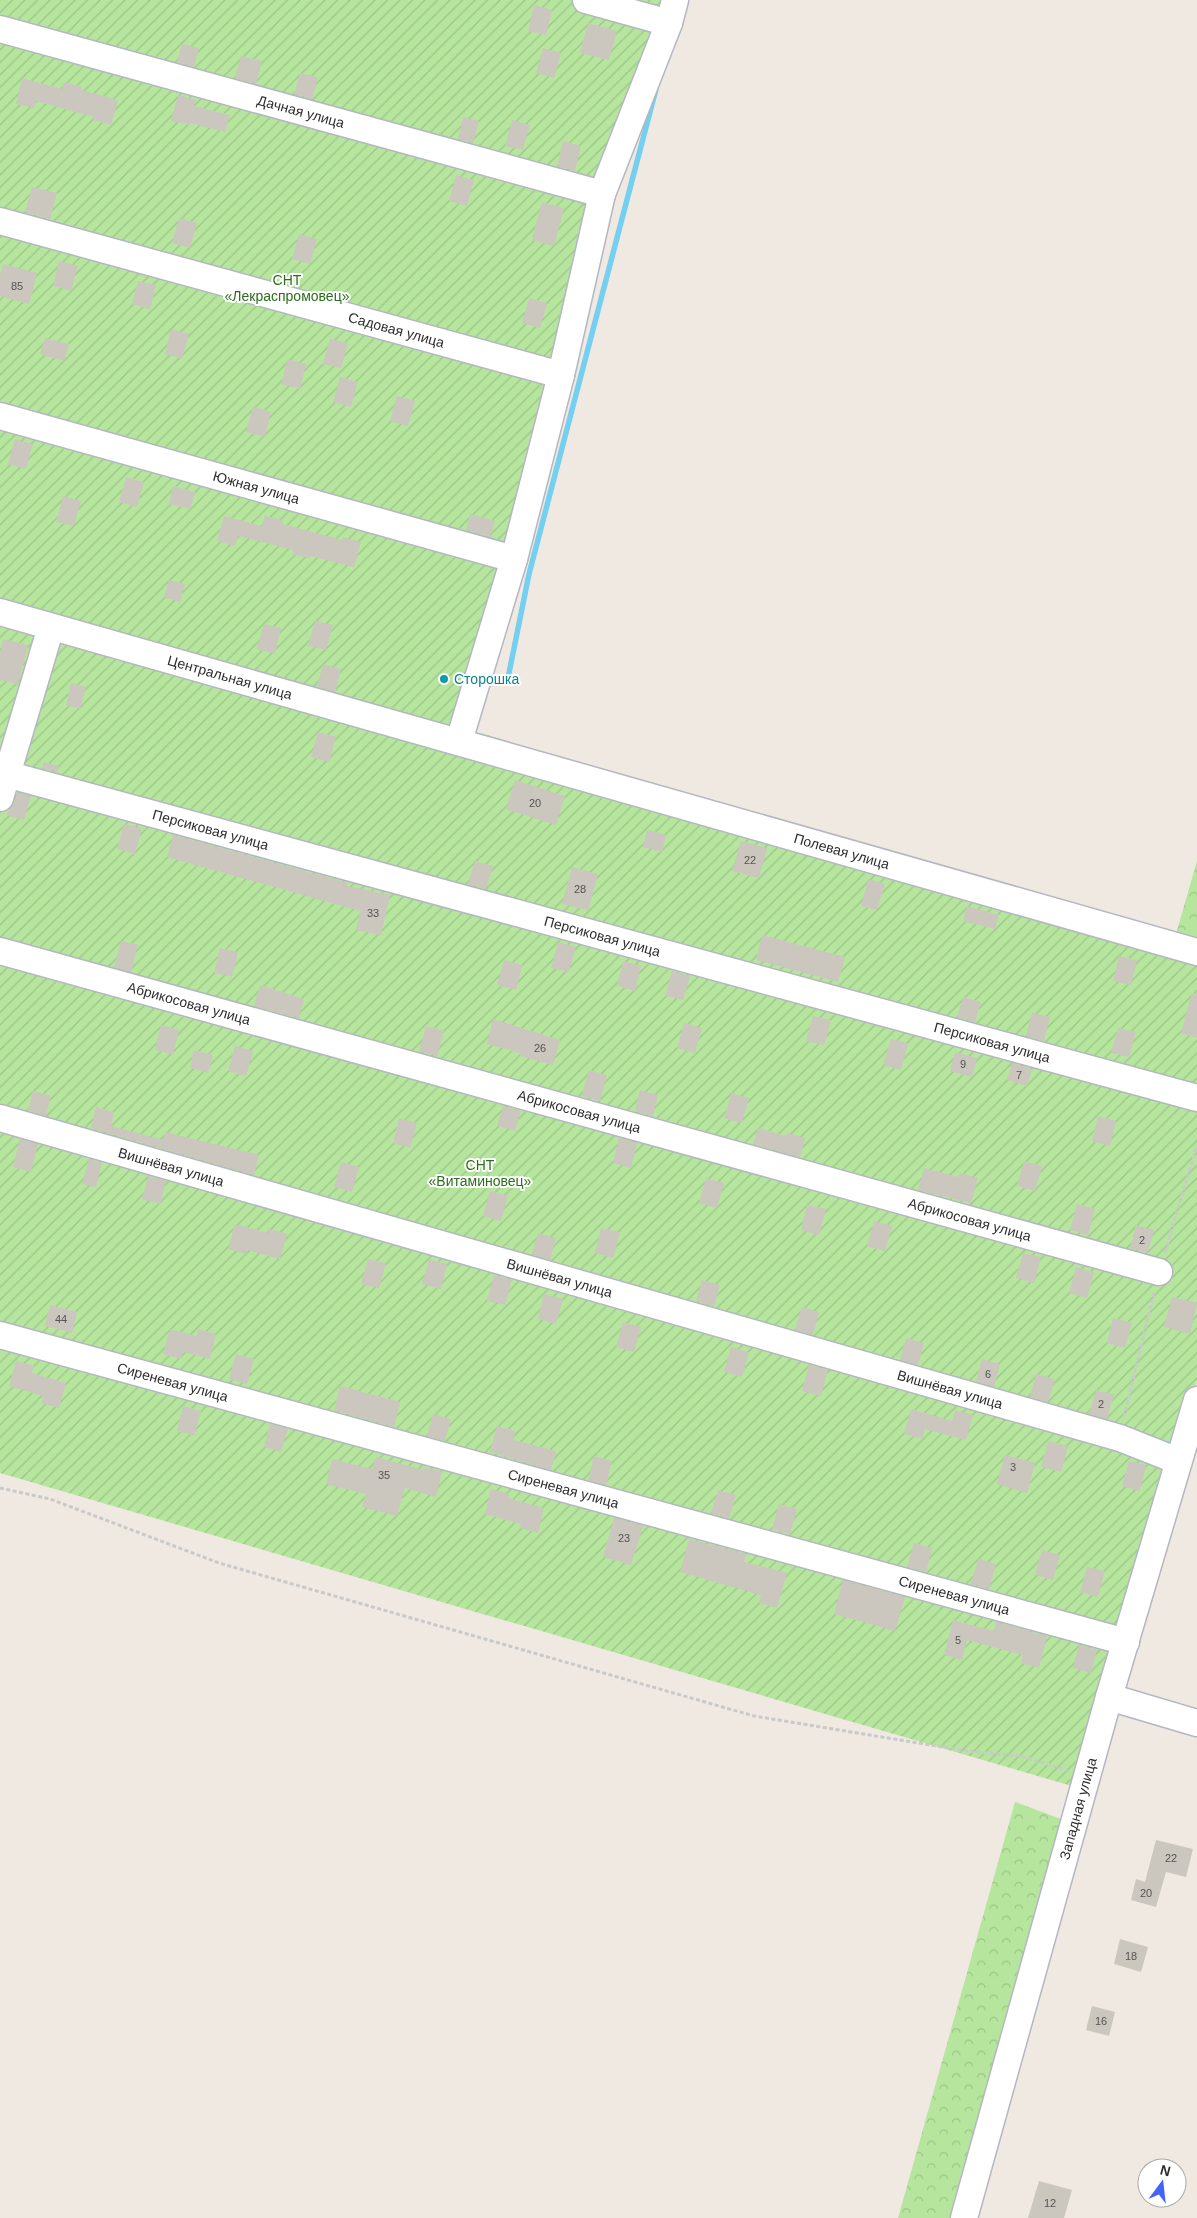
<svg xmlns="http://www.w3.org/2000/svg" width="1197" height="2218" font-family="Helvetica,sans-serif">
<defs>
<pattern id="forest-crowns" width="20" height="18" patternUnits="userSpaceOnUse" patternTransform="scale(1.25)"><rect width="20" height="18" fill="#b6e59e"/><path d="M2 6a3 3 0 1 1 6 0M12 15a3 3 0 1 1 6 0" fill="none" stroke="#9dc588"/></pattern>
<pattern id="garden-furrows" width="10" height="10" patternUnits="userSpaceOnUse" patternTransform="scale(1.25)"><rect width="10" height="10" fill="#b6e59e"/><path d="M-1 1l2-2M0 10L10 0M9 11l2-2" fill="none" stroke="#9dc588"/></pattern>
</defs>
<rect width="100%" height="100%" fill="#efe9e1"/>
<g fill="url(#forest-crowns)">
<polygon points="1197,861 1197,940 1176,934"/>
<polygon points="1015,1802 1069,1822 957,2218 898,2218"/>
</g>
<g fill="url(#garden-furrows)">
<polygon points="0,0 675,0 602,194 459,741 0,612"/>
<polygon points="0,620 476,749 481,733 1197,950 1197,1381 1072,1786 0,1473"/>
</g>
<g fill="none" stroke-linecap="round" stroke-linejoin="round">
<polyline stroke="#75cff0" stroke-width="5.5" points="507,683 529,574 656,89"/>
</g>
<g fill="#cbc7bf">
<polygon points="534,5 552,10 546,35 528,31"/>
<polygon points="588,23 617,31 609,60 580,53"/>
<polygon points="182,44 199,48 194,67 177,62"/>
<polygon points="543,48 561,53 554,78 536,73"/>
<polygon points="241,56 262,61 256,84 235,78"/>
<polygon points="300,73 318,77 312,99 294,94"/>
<polygon points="22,78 62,89 64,82 82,87 81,90 118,100 111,125 93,120 94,117 36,101 34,108 16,104"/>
<polygon points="178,95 196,100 194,106 230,115 225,132 190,123 189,125 171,121"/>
<polygon points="463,117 479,121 473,143 458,139"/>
<polygon points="512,120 530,125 523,150 505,146"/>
<polygon points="563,141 581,146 575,171 557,166"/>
<polygon points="456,175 474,180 467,206 449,201"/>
<polygon points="32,187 57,193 50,219 25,212"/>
<polygon points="542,202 564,208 554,246 532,240"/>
<polygon points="179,218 197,223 190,248 172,243"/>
<polygon points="299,234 317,239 310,264 292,259"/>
<polygon points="59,261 78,266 71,291 53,286"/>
<polygon points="3,264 37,273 29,304 0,296 0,275"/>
<polygon points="138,281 156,285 150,309 132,304"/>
<polygon points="529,298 547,303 540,328 522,323"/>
<polygon points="171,329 189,334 182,359 165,354"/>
<polygon points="45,338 69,344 64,361 40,354"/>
<polygon points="330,339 348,343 341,368 323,364"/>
<polygon points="288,359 306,364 300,389 281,384"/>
<polygon points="340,377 358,382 351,407 333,402"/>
<polygon points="397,396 415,401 408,426 390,421"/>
<polygon points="253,407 271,412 265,437 246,432"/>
<polygon points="15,439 33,444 26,469 8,464"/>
<polygon points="126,477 144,482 137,507 119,502"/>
<polygon points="173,486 195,492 190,509 169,504"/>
<polygon points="63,496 81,501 74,526 56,522"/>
<polygon points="470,514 495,521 490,537 466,530"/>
<polygon points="224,516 262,526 265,516 283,520 282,524 342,540 343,537 361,542 354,567 311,556 310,558 292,554 293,550 238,536 235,546 217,541"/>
<polygon points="169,580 185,584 180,602 164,597"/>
<polygon points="315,621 333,625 326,650 308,646"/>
<polygon points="264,624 281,628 275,654 257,649"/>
<polygon points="3,639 28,645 18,684 0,680 0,653"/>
<polygon points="323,664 341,669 335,692 317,686"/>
<polygon points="71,683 86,687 80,709 66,705"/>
<polygon points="318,732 336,737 329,762 311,757"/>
<polygon points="44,762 59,766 57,772 42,768"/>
<polygon points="515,780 565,796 556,825 506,809"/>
<polygon points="17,793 31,796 24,820 6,815 14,803"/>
<polygon points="124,824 142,828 135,854 117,849"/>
<polygon points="647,830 666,835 662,852 643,847"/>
<polygon points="173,835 348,883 347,886 390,895 381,935 356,930 360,911 167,857"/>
<polygon points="741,841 767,848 759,878 732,871"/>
<polygon points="475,861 493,866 486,889 468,884"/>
<polygon points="572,867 598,874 588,910 562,904"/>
<polygon points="868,879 885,884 877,910 861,906"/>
<polygon points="967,906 999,915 995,929 963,921"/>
<polygon points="762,935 845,957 838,982 756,960"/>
<polygon points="121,941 138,945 131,972 114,967"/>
<polygon points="558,942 576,947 569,972 551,968"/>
<polygon points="220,948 238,952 232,977 214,973"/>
<polygon points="1119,956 1137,960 1131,985 1113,981"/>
<polygon points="504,960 522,965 516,990 497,985"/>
<polygon points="623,961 641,966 635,991 617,986"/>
<polygon points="672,971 690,976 683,1000 665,996"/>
<polygon points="260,985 304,999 299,1018 254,1006"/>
<polygon points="1192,993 1197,993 1197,1038 1181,1033"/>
<polygon points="963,997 981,1002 975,1022 957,1017"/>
<polygon points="1032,1013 1050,1017 1044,1041 1026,1036"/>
<polygon points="813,1016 831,1020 824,1045 806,1041"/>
<polygon points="493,1019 560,1040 553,1065 520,1056 520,1053 487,1044"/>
<polygon points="684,1023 702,1028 695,1053 677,1048"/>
<polygon points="161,1025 179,1030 173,1055 155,1050"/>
<polygon points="426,1026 444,1031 437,1056 419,1051"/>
<polygon points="1118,1028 1136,1032 1129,1057 1111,1053"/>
<polygon points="891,1039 908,1043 901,1070 883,1065"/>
<polygon points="235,1046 253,1051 246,1076 228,1071"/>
<polygon points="194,1050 213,1055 208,1073 190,1068"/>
<polygon points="955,1052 977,1058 972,1077 950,1071"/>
<polygon points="1012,1063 1032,1069 1027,1086 1007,1080"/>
<polygon points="589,1070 607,1075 600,1101 582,1096"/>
<polygon points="640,1090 658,1095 653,1116 635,1111"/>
<polygon points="33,1091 51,1096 46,1116 28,1110"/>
<polygon points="731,1093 749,1098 742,1123 724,1118"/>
<polygon points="503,1106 521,1111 515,1131 497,1126"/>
<polygon points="96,1107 114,1112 111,1126 163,1140 165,1132 259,1155 254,1175 91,1128"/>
<polygon points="1098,1116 1116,1121 1110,1146 1092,1141"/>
<polygon points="399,1118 417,1123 410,1148 393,1143"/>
<polygon points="758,1128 786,1136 787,1133 805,1138 800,1157 753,1144"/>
<polygon points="619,1138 637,1143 631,1168 613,1163"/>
<polygon points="20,1139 38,1144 31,1172 13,1167"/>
<polygon points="89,1159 102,1163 96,1187 82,1184"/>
<polygon points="1024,1161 1042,1166 1035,1191 1017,1186"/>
<polygon points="341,1162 359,1167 352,1192 334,1187"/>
<polygon points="924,1168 958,1177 960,1173 978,1178 971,1203 918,1190"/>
<polygon points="148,1176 166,1181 160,1204 142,1199"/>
<polygon points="706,1178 724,1183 717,1208 699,1203"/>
<polygon points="490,1191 508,1196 501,1221 483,1216"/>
<polygon points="1077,1204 1095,1209 1088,1235 1070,1230"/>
<polygon points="807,1205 826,1209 819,1235 801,1230"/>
<polygon points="874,1221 892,1226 885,1251 867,1246"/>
<polygon points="235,1224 268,1233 269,1229 287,1234 280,1259 247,1250 246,1254 228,1249"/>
<polygon points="1136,1225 1154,1230 1148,1253 1130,1248"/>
<polygon points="601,1228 620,1232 613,1258 595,1253"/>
<polygon points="538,1233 556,1238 550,1260 532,1254"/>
<polygon points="1023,1253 1041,1257 1034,1283 1016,1278"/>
<polygon points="368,1259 386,1263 379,1288 361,1284"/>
<polygon points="429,1259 447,1264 441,1289 422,1284"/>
<polygon points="1076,1267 1094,1272 1087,1298 1069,1293"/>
<polygon points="494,1275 512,1280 505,1305 487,1301"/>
<polygon points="702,1280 720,1285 714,1306 696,1301"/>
<polygon points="544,1294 563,1299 556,1324 538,1319"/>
<polygon points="1172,1297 1197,1303 1190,1334 1164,1327"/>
<polygon points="50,1305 77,1312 72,1333 45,1326"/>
<polygon points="802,1307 819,1312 813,1335 795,1330"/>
<polygon points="1113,1318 1132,1323 1125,1348 1107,1343"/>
<polygon points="623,1322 641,1327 634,1352 616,1347"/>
<polygon points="170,1329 197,1336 198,1329 216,1334 210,1359 183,1352 181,1359 163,1354"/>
<polygon points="906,1338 924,1343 918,1365 900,1360"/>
<polygon points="731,1347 749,1352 742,1377 724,1372"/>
<polygon points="236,1354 254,1359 247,1384 229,1379"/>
<polygon points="982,1359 1000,1364 994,1387 976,1381"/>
<polygon points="16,1361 34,1366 32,1373 66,1383 59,1408 41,1403 43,1396 9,1386"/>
<polygon points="809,1365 828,1370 821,1396 802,1391"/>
<polygon points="1036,1374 1055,1379 1048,1402 1030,1397"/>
<polygon points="340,1386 400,1402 394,1427 334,1410"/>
<polygon points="1096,1390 1114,1394 1107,1419 1089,1414"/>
<polygon points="183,1406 201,1411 194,1436 177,1431"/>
<polygon points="911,1409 952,1421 955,1410 973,1415 966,1440 925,1429 922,1439 904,1434"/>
<polygon points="433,1414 451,1419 445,1441 427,1436"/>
<polygon points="270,1424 288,1429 281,1452 264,1447"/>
<polygon points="497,1426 515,1431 513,1440 556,1451 551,1470 490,1452"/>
<polygon points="1048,1441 1068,1446 1061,1472 1041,1467"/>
<polygon points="1005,1455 1035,1463 1027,1493 997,1484"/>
<polygon points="594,1456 612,1461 606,1485 588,1480"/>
<polygon points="376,1457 424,1470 424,1467 442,1472 436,1497 405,1488 397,1516 362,1507 366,1494 326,1484 332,1459 372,1469"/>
<polygon points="1129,1461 1146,1465 1140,1491 1122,1486"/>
<polygon points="491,1489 509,1494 508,1498 544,1508 538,1533 520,1528 521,1524 485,1514"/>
<polygon points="718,1490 736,1495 729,1518 711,1513"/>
<polygon points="779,1504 797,1509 790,1534 772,1529"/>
<polygon points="614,1518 643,1526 631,1565 603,1557"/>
<polygon points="689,1539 746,1554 744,1562 787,1573 777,1608 759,1603 761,1595 680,1572"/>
<polygon points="914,1543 932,1548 926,1572 907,1567"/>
<polygon points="1042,1550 1060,1555 1053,1580 1035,1575"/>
<polygon points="978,1559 996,1564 989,1589 971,1584"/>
<polygon points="1087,1567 1105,1571 1098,1597 1080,1592"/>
<polygon points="843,1580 905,1597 895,1631 834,1614"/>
<polygon points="953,1620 994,1631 996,1622 1047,1636 1039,1668 1021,1663 1023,1655 967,1640 962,1660 944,1655"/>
<polygon points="1079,1645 1097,1650 1091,1673 1073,1668"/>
<polygon points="1156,1840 1193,1849 1186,1877 1166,1872 1156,1907 1131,1900 1136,1879 1145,1882"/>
<polygon points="1120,1939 1148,1947 1141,1972 1114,1964"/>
<polygon points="1092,2006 1115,2012 1109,2036 1086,2030"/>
<polygon points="1039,2181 1072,2190 1064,2218 1028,2218"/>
</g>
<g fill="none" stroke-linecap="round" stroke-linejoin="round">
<g stroke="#b4b7c1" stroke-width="29">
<g id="minor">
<polyline points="586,0 669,23"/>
<path id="s1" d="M0 29 602 194"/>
<path id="s2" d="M0 221 561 375"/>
<path id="s3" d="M0 416 514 559"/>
<path id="s4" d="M0 612 1197 952"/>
<polyline points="459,741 514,559 561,375 602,194 669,23 675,0"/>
<path id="s5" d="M6 774 1197 1098"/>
<polyline points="0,798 51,627"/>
<path id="s6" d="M0 951 1159 1272"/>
<path id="s7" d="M0 1118 1120 1438 1178 1461"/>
<path id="s8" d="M0 1335 1126 1642"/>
<polyline points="1109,1697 1197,1723"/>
<path id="s9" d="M964 2218 1109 1697 1197 1400"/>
</g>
</g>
<g stroke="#c9c9c9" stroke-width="3" stroke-dasharray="4 2.5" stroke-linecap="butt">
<polyline points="1165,1252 1197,1145"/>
<polyline points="1124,1417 1154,1292"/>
<polyline points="0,1488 50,1499 219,1563 754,1716 967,1751 1021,1756 1067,1770"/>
</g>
<use href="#minor" stroke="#fff" stroke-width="26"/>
</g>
<circle fill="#0f9aa8" stroke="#fff" stroke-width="2" cx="444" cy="679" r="5"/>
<g text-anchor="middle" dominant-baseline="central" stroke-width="4" stroke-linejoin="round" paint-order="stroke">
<g font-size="11" fill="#555452">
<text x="17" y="286">85</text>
<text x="535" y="803">20</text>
<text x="750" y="860">22</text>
<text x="580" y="889">28</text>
<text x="373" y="913">33</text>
<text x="540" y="1048">26</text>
<text x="963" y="1064">9</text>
<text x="1019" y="1075">7</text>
<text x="1142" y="1240">2</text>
<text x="61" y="1319">44</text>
<text x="988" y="1374">6</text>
<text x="1101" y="1404">2</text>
<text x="1013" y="1467">3</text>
<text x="384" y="1475">35</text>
<text x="624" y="1538">23</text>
<text x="958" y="1640">5</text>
<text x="1171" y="1858">22</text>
<text x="1146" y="1893">20</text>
<text x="1131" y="1956">18</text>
<text x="1101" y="2021">16</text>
<text x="1050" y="2203">12</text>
</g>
<g font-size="14" fill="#2e2e2e" stroke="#fff">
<text stroke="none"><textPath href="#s1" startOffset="312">Дачная улица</textPath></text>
<text stroke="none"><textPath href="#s2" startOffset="411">Садовая улица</textPath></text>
<text stroke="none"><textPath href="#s3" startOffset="266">Южная улица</textPath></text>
<text stroke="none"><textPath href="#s4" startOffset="239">Центральная улица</textPath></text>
<text stroke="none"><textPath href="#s5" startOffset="212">Персиковая улица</textPath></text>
<text stroke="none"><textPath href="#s4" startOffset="875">Полевая улица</textPath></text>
<text stroke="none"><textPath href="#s5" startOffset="618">Персиковая улица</textPath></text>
<text stroke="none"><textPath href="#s6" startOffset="196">Абрикосовая улица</textPath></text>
<text stroke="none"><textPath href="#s5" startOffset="1022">Персиковая улица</textPath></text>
<text stroke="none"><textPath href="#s6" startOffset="601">Абрикосовая улица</textPath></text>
<text stroke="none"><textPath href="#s7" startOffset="178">Вишнёвая улица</textPath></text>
<text stroke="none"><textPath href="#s6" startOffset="1006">Абрикосовая улица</textPath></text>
<text stroke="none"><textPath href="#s7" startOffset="582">Вишнёвая улица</textPath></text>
<text stroke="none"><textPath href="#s8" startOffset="179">Сиреневая улица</textPath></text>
<text stroke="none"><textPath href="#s7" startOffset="988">Вишнёвая улица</textPath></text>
<text stroke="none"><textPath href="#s8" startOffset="584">Сиреневая улица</textPath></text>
<text stroke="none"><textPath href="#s8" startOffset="989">Сиреневая улица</textPath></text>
<text stroke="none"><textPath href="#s9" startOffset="425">Западная улица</textPath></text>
</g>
<g font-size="14" fill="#2c6e1b" stroke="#fff">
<text x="287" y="280">СНТ<tspan x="287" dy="16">«Лекраспромовец»</tspan></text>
<text x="480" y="1165">СНТ<tspan x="480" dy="16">«Витаминовец»</tspan></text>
</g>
<g font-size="14" fill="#0d838f" stroke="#fff" text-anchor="start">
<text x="454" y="679">Сторошка</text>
</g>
</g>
<g transform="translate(1162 2183) rotate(15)"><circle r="24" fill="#ffffff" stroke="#ababab"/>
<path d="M0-4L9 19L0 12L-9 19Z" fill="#4264fb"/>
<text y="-8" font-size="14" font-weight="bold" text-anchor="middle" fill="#2e2e2e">N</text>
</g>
</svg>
